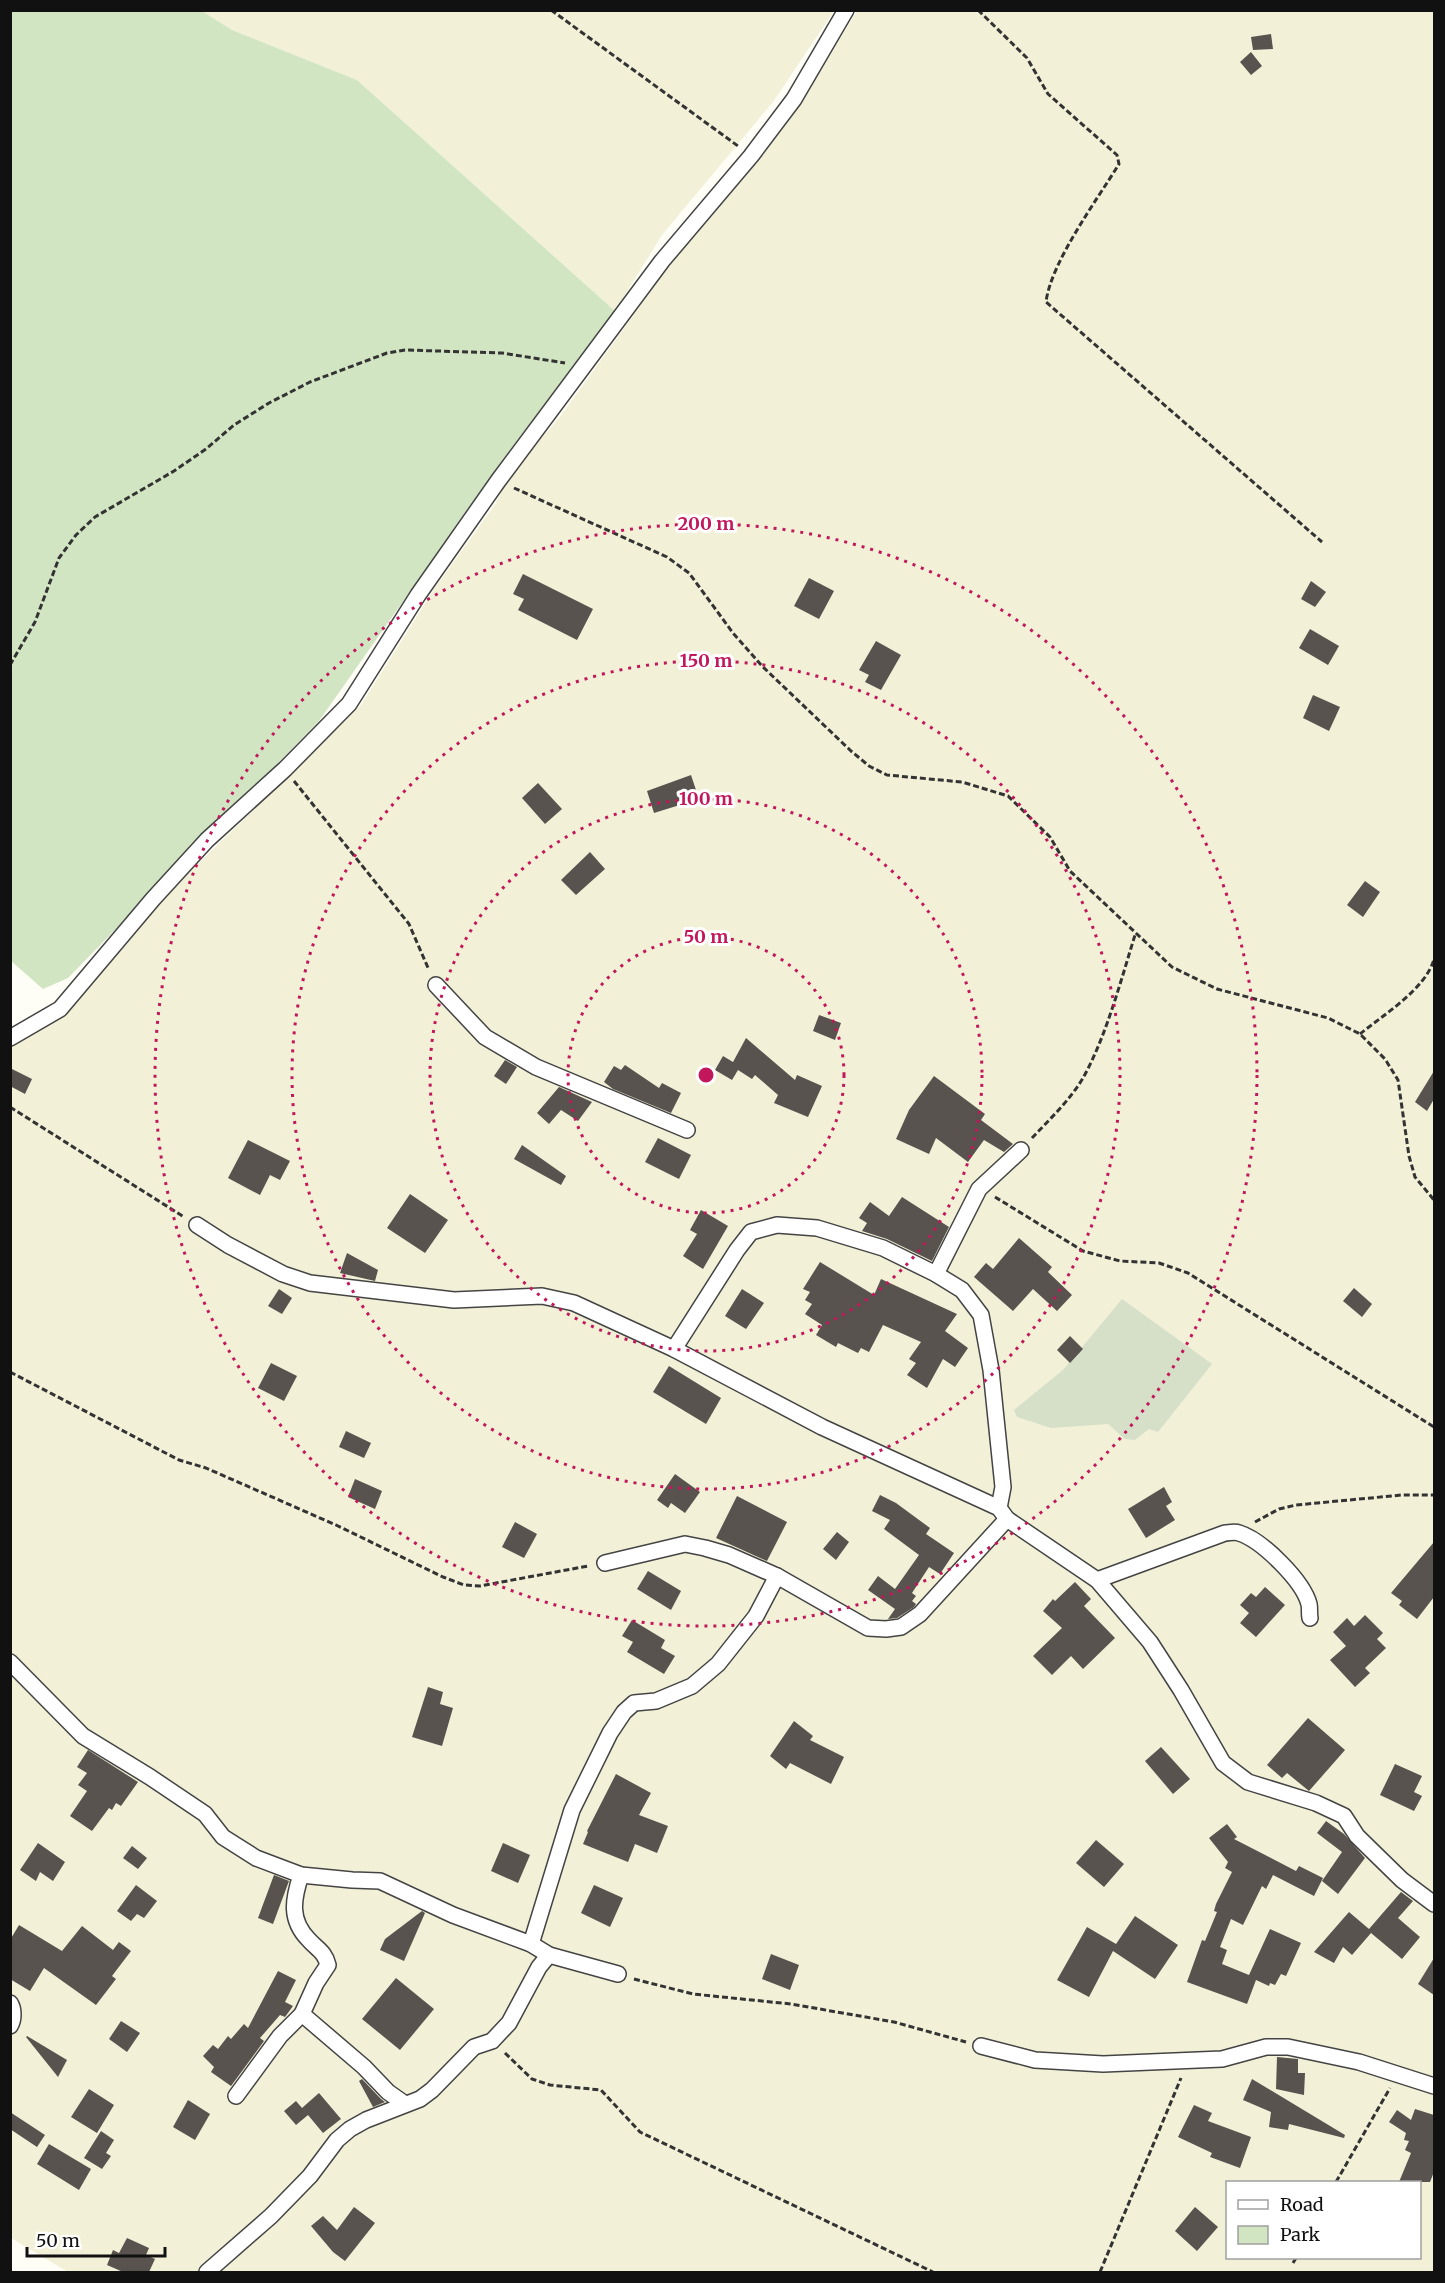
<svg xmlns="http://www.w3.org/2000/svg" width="1445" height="2283" font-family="Merriweather,serif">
<rect width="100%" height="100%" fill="#fefdf6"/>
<g fill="#f2f1d8" fill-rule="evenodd">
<polygon points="202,11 834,11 773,102 662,235 615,311 357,80 232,30"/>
<path d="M857 11H1434V2272H68L11 2238 10 1047 65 1013 163 898 361 705 434 589 494 506 514 469 559 418 656 284 669 262 800 105ZM1228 2182H1420V2258H1228Z"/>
</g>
<polygon fill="#d2e5c2" points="11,11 202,11 232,30 357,80 615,311 503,459 319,721 68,978 43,989 11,961"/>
<polygon fill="#d6dfc8" points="1122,1299 1212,1364 1158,1432 1149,1429 1135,1440 1125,1439 1108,1424 1051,1428 1017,1417 1014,1410 1063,1370"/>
<g fill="#58534e">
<polygon points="1271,34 1273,49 1253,50 1251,37"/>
<polygon points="1251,52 1262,66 1251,75 1240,62"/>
<polygon points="523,574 593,609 577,640 518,610 524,599 513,594"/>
<polygon points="809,578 834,591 819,619 794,606"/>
<polygon points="1311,581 1326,592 1315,607 1301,599"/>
<polygon points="1310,629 1339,646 1328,665 1299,648"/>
<polygon points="876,641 901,655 881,690 865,682 869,675 859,670"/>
<polygon points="1313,695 1340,707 1329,731 1303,718"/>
<polygon points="691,775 699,799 654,813 647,791"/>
<polygon points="538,783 562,809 545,824 522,798"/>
<polygon points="590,852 605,869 576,895 561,880"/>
<polygon points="1365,881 1380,892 1363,917 1347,905"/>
<polygon points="819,1015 841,1023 835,1040 813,1031"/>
<polygon points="746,1038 795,1080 797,1075 822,1086 808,1117 774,1103 778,1095 755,1075 752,1079 738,1070 732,1080 715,1070 723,1056 733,1062"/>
<polygon points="505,1060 517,1067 506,1084 494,1076"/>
<polygon points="625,1065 659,1088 662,1083 681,1093 671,1113 613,1089 604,1082 614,1066 621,1070"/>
<polygon points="10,1068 32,1079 25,1094 10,1086"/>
<polygon points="1434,1071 1434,1099 1427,1111 1415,1102"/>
<polygon points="934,1076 985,1114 981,1120 1013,1144 1004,1152 984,1140 968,1162 936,1138 929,1154 896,1139 909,1110"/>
<polygon points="559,1087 592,1102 578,1121 561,1110 549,1124 537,1113"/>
<polygon points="658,1138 691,1155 679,1179 645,1162"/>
<polygon points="248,1140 290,1161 280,1180 270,1175 260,1195 228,1178"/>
<polygon points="522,1145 566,1176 561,1185 514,1159"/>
<polygon points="410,1194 448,1220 425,1253 387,1228"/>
<polygon points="902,1197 949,1227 932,1261 887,1239 862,1231 867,1223 859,1218 870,1202 889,1216"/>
<polygon points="701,1210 728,1226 703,1269 683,1256 697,1234 690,1230"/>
<polygon points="1019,1238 1052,1267 1048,1272 1072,1295 1057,1311 1033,1289 1013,1311 974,1277 986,1263 993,1269"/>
<polygon points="347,1253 378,1270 375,1281 340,1273"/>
<polygon points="820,1262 874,1295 881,1279 957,1314 945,1331 968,1348 955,1367 943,1359 927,1388 907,1375 916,1363 909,1359 921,1342 883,1325 869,1352 861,1348 858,1353 838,1343 836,1347 816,1335 822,1325 805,1314 812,1304 805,1300 810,1292 803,1289"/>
<polygon points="1354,1288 1372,1304 1362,1317 1343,1301"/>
<polygon points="279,1289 292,1298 282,1314 268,1306"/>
<polygon points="742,1289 764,1303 746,1329 725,1316"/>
<polygon points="1070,1336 1083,1349 1070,1363 1057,1350"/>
<polygon points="271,1363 297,1376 284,1401 258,1388"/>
<polygon points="669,1366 721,1398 706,1424 653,1392"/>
<polygon points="346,1431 371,1443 364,1458 339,1447"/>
<polygon points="675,1474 700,1492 685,1513 671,1503 668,1508 657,1500"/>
<polygon points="355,1479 382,1491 375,1509 348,1497"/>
<polygon points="1164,1487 1172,1502 1166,1506 1175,1520 1146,1538 1128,1509"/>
<polygon points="880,1495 896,1503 930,1528 926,1534 954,1553 940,1574 929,1567 912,1593 916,1596 912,1601 916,1604 914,1607 897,1618 888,1619 895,1609 868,1590 878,1576 895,1589 919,1555 884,1529 890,1520 872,1511"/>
<polygon points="737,1496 787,1522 767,1561 716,1538"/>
<polygon points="515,1522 537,1534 524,1558 502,1547"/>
<polygon points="837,1532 849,1542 836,1560 823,1549"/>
<polygon points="1434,1542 1434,1597 1417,1619 1399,1605 1402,1601 1391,1593"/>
<polygon points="648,1571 681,1591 671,1610 637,1589"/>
<polygon points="1075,1582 1091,1599 1084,1606 1115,1638 1083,1669 1071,1656 1052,1675 1033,1656 1062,1628 1043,1611 1053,1599 1055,1601"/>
<polygon points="1265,1587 1285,1605 1256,1637 1240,1623 1249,1613 1240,1605 1251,1593 1256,1597"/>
<polygon points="1365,1615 1383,1633 1377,1639 1386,1648 1365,1668 1370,1673 1355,1687 1330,1660 1346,1646 1333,1632 1347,1618 1354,1626"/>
<polygon points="632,1620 665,1640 661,1648 675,1656 664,1674 627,1652 633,1642 622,1636"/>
<polygon points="428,1687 443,1692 440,1704 453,1708 442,1746 412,1737"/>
<polygon points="1308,1718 1345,1750 1309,1791 1287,1773 1282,1778 1267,1765"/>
<polygon points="794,1721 813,1736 810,1740 844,1757 831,1784 790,1763 786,1769 770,1756"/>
<polygon points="1161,1747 1190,1779 1173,1794 1145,1761"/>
<polygon points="88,1750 138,1782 121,1806 116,1803 112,1810 109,1808 92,1831 70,1816 87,1791 78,1785 87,1773 77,1767"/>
<polygon points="1395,1764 1422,1776 1414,1792 1422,1796 1414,1811 1380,1795"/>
<polygon points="616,1774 651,1793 639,1815 668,1826 657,1853 635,1844 628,1862 583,1844 588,1832 587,1831"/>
<polygon points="1326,1821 1344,1834 1365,1858 1338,1894 1322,1881 1342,1852 1317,1833"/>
<polygon points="1227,1824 1237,1837 1234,1839 1296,1871 1299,1866 1323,1878 1314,1896 1273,1875 1266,1889 1262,1886 1243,1925 1231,1919 1220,1947 1227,1950 1222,1964 1249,1975 1270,1929 1301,1943 1286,1976 1281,1974 1275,1985 1270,1983 1269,1986 1256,1980 1247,2004 1187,1982 1202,1940 1205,1941 1217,1912 1214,1911 1216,1904 1232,1872 1225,1868 1228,1862 1209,1838"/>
<polygon points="1096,1840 1124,1864 1104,1887 1076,1863"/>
<polygon points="38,1843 65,1862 53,1881 40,1872 36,1881 20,1870"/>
<polygon points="503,1843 530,1855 518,1883 491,1871"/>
<polygon points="132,1846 147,1858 138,1869 123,1858"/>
<polygon points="274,1875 289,1881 273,1924 258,1918"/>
<polygon points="136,1885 157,1901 144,1918 137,1914 131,1921 117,1911"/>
<polygon points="594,1885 623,1898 610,1927 581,1913"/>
<polygon points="1401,1892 1413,1901 1398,1918 1420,1937 1402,1959 1371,1933 1352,1955 1343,1947 1334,1963 1314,1952 1349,1912 1369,1929"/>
<polygon points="422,1911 425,1913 404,1961 380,1950 385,1939"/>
<polygon points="1135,1916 1178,1945 1155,1979 1113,1951 1089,1997 1057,1980 1087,1927 1116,1944"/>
<polygon points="19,1925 62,1951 82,1926 113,1950 119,1942 131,1951 112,1976 116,1979 96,2005 44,1968 30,1991 10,1979 10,1940"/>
<polygon points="771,1954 799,1965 790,1990 762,1979"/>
<polygon points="1434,1958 1434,1995 1418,1984"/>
<polygon points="278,1971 296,1980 285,2002 293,2006 285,2017 280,2015 260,2038 264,2041 231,2086 211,2072 214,2067 203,2056 213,2045 218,2049 228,2036 231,2039 244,2024 248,2028"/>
<polygon points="396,1978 434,2009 400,2050 362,2019"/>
<polygon points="121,2021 140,2033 127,2052 109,2039"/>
<polygon points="27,2036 67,2060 58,2077 26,2037"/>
<polygon points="1277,2057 1298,2059 1298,2073 1305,2073 1304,2095 1276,2089"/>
<polygon points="362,2079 381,2099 385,2102 373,2107 359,2081"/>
<polygon points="1252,2079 1345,2135 1344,2138 1289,2124 1288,2130 1269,2127 1271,2112 1243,2100"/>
<polygon points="89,2089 114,2105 97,2133 71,2117"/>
<polygon points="319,2093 341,2119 323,2133 308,2115 296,2125 284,2111 296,2101 302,2108"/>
<polygon points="188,2100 210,2114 195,2140 173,2127"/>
<polygon points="1194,2105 1212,2113 1208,2121 1251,2137 1240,2168 1210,2157 1212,2153 1178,2137"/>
<polygon points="1415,2109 1434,2115 1434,2172 1430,2182 1399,2182 1411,2153 1405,2150 1409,2141 1404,2140 1406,2133 1389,2122 1397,2110 1411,2120"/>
<polygon points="10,2112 45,2135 37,2147 10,2129"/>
<polygon points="101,2131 114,2140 106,2153 111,2156 102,2169 84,2158"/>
<polygon points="49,2144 91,2169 79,2190 37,2164"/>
<polygon points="354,2207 375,2223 345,2261 333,2252 311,2226 323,2216 337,2230"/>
<polygon points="1195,2207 1218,2227 1197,2251 1175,2231"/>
<polygon points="127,2238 149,2248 146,2255 155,2259 149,2272 123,2272 107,2265 113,2250 119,2253"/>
</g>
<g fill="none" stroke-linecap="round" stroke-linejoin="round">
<g stroke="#444" stroke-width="18">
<g id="street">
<polyline points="436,985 485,1037 536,1067 687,1130"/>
<polyline points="10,1038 60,1009 153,899 207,840 285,769 349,704 418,595 498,481 662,261 751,156 794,99 846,10"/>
<polyline points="197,1225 228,1245 283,1274 310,1283 454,1300 542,1296 574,1303 674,1349 822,1427 999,1508 1007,1519 1097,1580 1150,1642 1181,1690 1223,1763 1248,1782 1316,1803 1344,1816 1357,1836 1402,1880 1434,1904"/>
<polyline points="936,1274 979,1189 1021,1150"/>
<polyline points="674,1349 737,1250 751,1232 777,1225 817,1228 883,1248 936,1274 962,1290 981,1315 991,1370 1003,1487 999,1508"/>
<polyline points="605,1563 685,1544 705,1548 729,1555 777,1576 868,1628 886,1629 901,1627 920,1614 1007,1519"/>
<path d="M1097 1580 1225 1533C1229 1533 1234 1531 1239 1533 1262 1540 1303 1581 1309 1604 1310 1608 1309 1614 1310 1618"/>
<polyline points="10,1662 83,1736 150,1777 205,1814 223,1837 256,1858 301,1875 352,1880 380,1881 453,1915 531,1944 549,1955 618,1974"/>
<path d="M301 1875C293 1899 289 1920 309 1940 317 1949 325 1952 328 1965L316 1983 302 2014 364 2067 388 2092 405 2104"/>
<polyline points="531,1944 572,1810 610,1733 624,1712 634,1703 656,1701 692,1686 718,1664 756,1616 777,1576"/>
<path d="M10 2003C14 2009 14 2020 10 2026"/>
<polyline points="981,2046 1035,2060 1103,2064 1222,2059 1266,2047 1288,2047 1359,2062 1434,2086"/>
<polyline points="236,2096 280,2036 302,2014"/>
<polyline points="207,2272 271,2216 310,2176 337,2140 350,2129 366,2120 420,2099 432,2090 474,2047 492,2041 509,2023 539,1967 549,1955"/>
</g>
</g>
<g stroke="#333" stroke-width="3" stroke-dasharray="6 3" stroke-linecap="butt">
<polyline points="551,10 738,146"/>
<path d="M978 10 1027 58 1048 94 1117 155 1119 164C1097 200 1051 262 1046 302L1322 542"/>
<polyline points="514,488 667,557 689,573 733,633 763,667 851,751 869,766 887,775 962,782 1008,796 1050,837 1070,871 1172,967 1217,989 1328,1018 1360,1034 1385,1059 1398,1080 1409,1156 1415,1177 1434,1200"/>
<polyline points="10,665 35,622 59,558 76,535 95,517 174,471 206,449 234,425 269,403 310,382 387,353 405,350 502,353 565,363"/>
<polyline points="294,781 409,924 429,970"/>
<path d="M1360 1034C1383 1015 1426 989 1434 959"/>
<polyline points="10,1107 184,1217"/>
<path d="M1032 1138C1050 1119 1070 1100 1083 1078 1106 1037 1121 980 1135 935"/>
<polyline points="995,1197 1083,1251 1120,1261 1159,1263 1188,1273 1434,1427"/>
<polyline points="10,1372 179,1460 206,1468 336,1525 443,1577 464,1585 480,1586 588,1566"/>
<polyline points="1255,1522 1279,1509 1296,1505 1402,1495 1434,1495"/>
<polyline points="634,1979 693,1994 791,2004 894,2022 966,2042"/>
<polyline points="505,2053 532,2079 550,2085 601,2090 640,2132 933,2272"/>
<polyline points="1336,2182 1390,2088"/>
<polyline points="1293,2263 1296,2258"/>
<polyline points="1100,2272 1181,2078"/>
</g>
<use href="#street" stroke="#fff" stroke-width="15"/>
</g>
<g fill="none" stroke="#c2185b" stroke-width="3" stroke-dasharray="3 6">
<circle cx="706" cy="1075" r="138"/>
<circle cx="706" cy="1075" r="276"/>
<circle cx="706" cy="1075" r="414"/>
<circle cx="706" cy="1075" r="551"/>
</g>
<circle cx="706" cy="1075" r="9" fill="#c2185b" stroke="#fff" stroke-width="3"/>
<g font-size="18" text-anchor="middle" font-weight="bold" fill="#c2185b" stroke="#fff" stroke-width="6" stroke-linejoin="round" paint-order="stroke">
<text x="706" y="530">200 m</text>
<text x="706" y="667">150 m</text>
<text x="706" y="805">100 m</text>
<text x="706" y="943">50 m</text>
</g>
<rect width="1445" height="2283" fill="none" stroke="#111111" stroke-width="24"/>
<rect x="1226" y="2181" width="195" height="78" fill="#ffffff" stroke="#a0a0a0" stroke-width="1.5"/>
<rect x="1238" y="2200" width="30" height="9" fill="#ffffff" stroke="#a0a0a0" stroke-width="1.5"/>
<text x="1280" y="2211" font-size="18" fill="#111111">Road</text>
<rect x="1238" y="2226" width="30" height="18" fill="#d2e5c2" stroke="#a0a0a0" stroke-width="1.5"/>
<text x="1280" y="2241" font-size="18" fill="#111111">Park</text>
<path d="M27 2247v9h138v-9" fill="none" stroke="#111111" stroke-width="3"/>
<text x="36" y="2247" font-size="18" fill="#111111" stroke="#ffffff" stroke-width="4.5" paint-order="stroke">50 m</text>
</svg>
